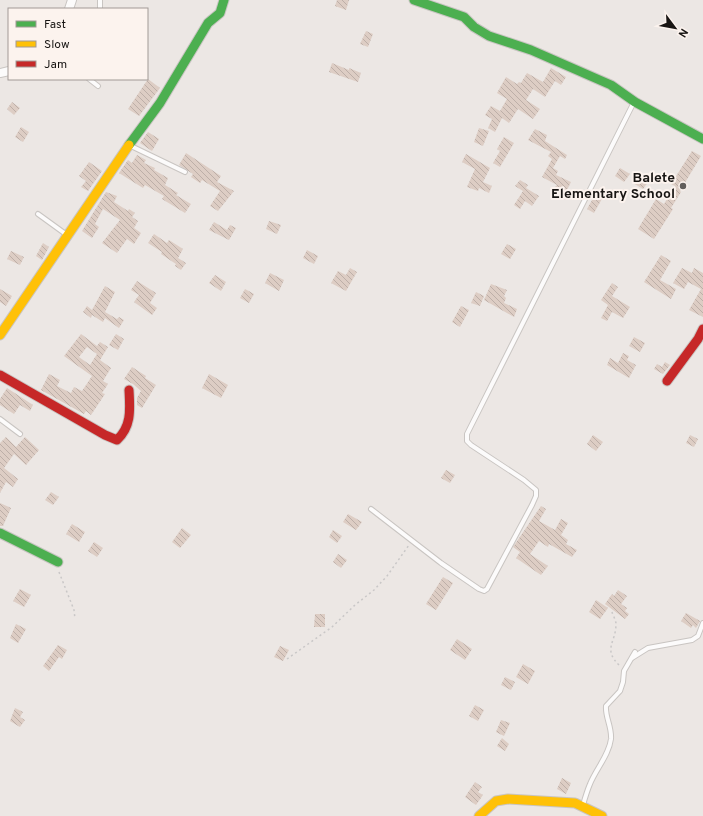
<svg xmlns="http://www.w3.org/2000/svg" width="703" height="816" font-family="Overpass,sans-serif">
<defs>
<pattern id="building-back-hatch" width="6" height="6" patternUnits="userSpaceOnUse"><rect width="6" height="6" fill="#ddcdc4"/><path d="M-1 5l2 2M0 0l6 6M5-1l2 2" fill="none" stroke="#bdafa8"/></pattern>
</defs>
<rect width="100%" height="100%" fill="#ece7e4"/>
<g fill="url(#building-back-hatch)" fill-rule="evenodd">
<polygon points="337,0 349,0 346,10 335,6"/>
<polygon points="366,31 373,34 368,47 360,44"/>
<polygon points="332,63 349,70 349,68 361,73 358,82 329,72"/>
<polygon points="551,68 566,77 561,85 555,81 545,97 533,89 526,100 540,109 533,119 518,109 509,123 502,118 495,132 488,128 492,119 485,115 491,106 500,111 507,99 497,93 506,77 517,84 519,82 521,83 527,73 543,82"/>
<polygon points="148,79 160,88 139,116 128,109"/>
<polygon points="12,102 20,108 14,115 7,109"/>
<polygon points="21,127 29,132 23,142 15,137"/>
<polygon points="479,128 489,131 483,146 474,142"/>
<polygon points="535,129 547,135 545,141 567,155 565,159 560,156 553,168 558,171 556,175 571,182 566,192 555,187 557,185 542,177 552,159 548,156 551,152 528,140"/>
<polygon points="148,132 159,139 152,151 140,143"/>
<polygon points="504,137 514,143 500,167 493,163 500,151 497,149"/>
<polygon points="692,151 701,156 680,191 681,192 671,208 673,209 654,239 638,229 656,199 664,204 675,186 671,184"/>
<polygon points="186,153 221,176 217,182 234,191 218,211 210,206 220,191 202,180 200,183 191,177 193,174 179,165"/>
<polygon points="466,154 490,168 483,182 492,186 489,193 479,188 478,191 467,187 475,169 462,162"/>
<polygon points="137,155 146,160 144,163 155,168 154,170 168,178 165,185 178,193 176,195 191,204 185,213 162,199 164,196 145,185 143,188 119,173 128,160 132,163"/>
<polygon points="89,162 102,171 88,191 81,187 86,181 79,176"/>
<polygon points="620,168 630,174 624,182 615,176"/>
<polygon points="639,172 650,179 643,189 633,183"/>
<polygon points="520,180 528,185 526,188 539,196 532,206 525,201 520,209 514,205 523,191 515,186"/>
<polygon points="106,192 117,196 114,202 128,211 129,209 135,213 132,217 138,221 134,228 141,233 134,244 127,239 117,253 102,243 120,220 103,209 95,224 99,227 92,238 82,231"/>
<polygon points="596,193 603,197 594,213 587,209"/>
<polygon points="269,221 281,225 277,234 266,229"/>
<polygon points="214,222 227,230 230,225 236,228 229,240 209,230"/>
<polygon points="154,234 167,243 169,240 183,249 178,258 186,263 181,270 175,266 176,264 161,254 162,252 148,243"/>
<polygon points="43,243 49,247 42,260 36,256"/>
<polygon points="507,244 516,249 510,259 501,254"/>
<polygon points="307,250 318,256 314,264 303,258"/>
<polygon points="11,251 24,257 20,265 7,259"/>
<polygon points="661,255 671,261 660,280 676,289 671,299 644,282"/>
<polygon points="350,268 357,272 346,291 331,283 338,271 346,275"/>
<polygon points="682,268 692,273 694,268 703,273 703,317 689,310 701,289 688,282 684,289 673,283"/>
<polygon points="270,273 284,280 279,291 265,283"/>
<polygon points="215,275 226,282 221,291 209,283"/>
<polygon points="137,281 156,293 150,303 157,308 152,315 134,302 139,295 131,290"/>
<polygon points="612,283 618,287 612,296 630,307 623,318 612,312 607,321 601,318 608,305 601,300"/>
<polygon points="491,284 507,290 504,296 506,298 504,303 517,309 514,317 484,300"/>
<polygon points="105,286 115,292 105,312 117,319 119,317 124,320 119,328 105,318 103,322 92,315 91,318 83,312 87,306 92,310"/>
<polygon points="0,289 12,296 6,306 0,302"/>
<polygon points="245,289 254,294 249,303 240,298"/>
<polygon points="476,292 484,296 480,306 471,303"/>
<polygon points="461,306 469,310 460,327 452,322"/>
<path d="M81 334 97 346 100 342 108 347 100 360 111 368 103 381 108 384 102 393 105 394 91 415 86 411 84 414 41 390 49 374 60 380 57 386 71 393 74 387 82 391 92 376 64 356ZM87 347 97 354 90 365 79 357Z"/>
<polygon points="116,334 124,339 118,350 109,345"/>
<polygon points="634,337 645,343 640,352 629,346"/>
<polygon points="623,353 629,356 627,360 636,365 629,378 607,365 610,358 618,363"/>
<polygon points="665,362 670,365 663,374 654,369 657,364 662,367"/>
<polygon points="132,367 146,376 145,378 156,385 142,408 137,405 137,398 141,391 133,384 124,379"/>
<polygon points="209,374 228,385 221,398 202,388"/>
<polygon points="7,388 33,405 30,411 20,405 14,414 0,405 0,399"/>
<polygon points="593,435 603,442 596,451 587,444"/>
<polygon points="690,435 698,439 694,447 686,443"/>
<polygon points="6,437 16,447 25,437 39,450 26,465 14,454 4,468 18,479 13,487 6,482 0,493 0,443"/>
<polygon points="446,470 455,475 450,483 441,478"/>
<polygon points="51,492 59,497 53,505 45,500"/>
<polygon points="0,503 11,508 3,526 0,526"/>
<polygon points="541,506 546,509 539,521 555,530 561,519 568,523 561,535 568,540 566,544 577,550 572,557 549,544 548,547 539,541 530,554 548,566 541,575 516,558 520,552 513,547"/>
<polygon points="348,514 362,522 356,530 343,522"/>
<polygon points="72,524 85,532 79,542 66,534"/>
<polygon points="182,528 191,535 180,548 172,542"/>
<polygon points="333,530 342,536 337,543 329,537"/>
<polygon points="94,542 103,548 97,557 88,551"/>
<polygon points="338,554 347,560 341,568 333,562"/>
<polygon points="443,577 453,583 436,610 426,604"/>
<polygon points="20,589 31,595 24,607 13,601"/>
<polygon points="618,590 627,596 621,604 627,608 625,611 629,614 625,619 605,604 612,594 614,596"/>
<polygon points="596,600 608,608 600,619 589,612"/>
<polygon points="686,613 700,621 696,628 693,625 691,628 681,621"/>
<polygon points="315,614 325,614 325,627 314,627"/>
<polygon points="16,624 26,629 18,643 10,638"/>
<polygon points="457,639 472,649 465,660 450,650"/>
<polygon points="58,645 67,650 62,659 59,657 49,671 43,666"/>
<polygon points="280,646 289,650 283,661 274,657"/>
<polygon points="523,664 535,671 528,684 516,677"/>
<polygon points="505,677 515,682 511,690 501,685"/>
<polygon points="475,705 484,710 478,721 469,716"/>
<polygon points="15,708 23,712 20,717 25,720 20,727 10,721"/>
<polygon points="501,720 510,723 504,736 496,732"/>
<polygon points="502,738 509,744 505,751 497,746"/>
<polygon points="562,778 571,783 566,794 557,789"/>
<polygon points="475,782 482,787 478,792 483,795 476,805 465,797"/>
</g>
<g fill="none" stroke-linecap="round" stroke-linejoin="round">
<g stroke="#c9c5c2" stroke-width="6">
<g id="lane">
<polyline points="100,0 100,9"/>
<polyline points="89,79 98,86"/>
<polyline points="131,146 185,172"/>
<polyline points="38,214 67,235"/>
<polyline points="0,419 20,434"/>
<polyline points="371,509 441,563 479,589 484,591 487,589 532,505 536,496 536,490 524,480 471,445 467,441 467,434 634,102"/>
<polyline points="632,658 648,648 692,640 698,636 703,623"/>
<path d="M583 805C585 798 587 791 590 784 596 769 609 755 611 739 612 727 605 717 606 706L620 691 623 682 624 671 635 652"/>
</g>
</g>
<g stroke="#c9c5c2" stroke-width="10">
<g id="street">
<polyline points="69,9 72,0"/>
<polyline points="0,73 9,71"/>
</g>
</g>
<g stroke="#c9c5c2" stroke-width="11">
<g id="fast">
<polyline points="414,0 464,17 474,27 489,36 531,50 611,85 635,102 703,139"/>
<polyline points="129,145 160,103 208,23 220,13 224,0"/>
<polyline points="0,533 58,562"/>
</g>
</g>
<g stroke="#c9c5c2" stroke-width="11">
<g id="slow">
<polyline points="0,335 129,145"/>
<polyline points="479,816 496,801 508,799 575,803 602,816"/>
</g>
</g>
<g stroke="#c9c5c2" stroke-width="11">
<g id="jam">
<path d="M0 375 105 435 117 440C132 426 130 409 129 390"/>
<polyline points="667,381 698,339 703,329"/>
</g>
</g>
<g stroke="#c9c7c7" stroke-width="1.5" stroke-dasharray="2 3" stroke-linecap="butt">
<polyline points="59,572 74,610 75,619"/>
<path d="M612 612C613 616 616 620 616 624 616 643 602 649 620 666"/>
<polyline points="287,659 332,627 355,605 374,590 387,576 409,545"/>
</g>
<use href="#lane" stroke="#fcfbfb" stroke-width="4"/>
<use href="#street" stroke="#fcfbfb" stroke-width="8"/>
<use href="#fast" stroke="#4caf50" stroke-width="9"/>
<use href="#slow" stroke="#ffc107" stroke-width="9"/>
<use href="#jam" stroke="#c62828" stroke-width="9"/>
</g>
<circle fill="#625e5c" stroke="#fcf3ee" stroke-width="1.5" cx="683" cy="186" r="4"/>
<g text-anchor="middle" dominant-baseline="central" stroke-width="4" stroke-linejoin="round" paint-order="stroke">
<g font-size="14" font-weight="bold" fill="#181513" stroke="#fcf3ee" text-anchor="end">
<text x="675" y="178">Balete<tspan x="675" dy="16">Elementary School</tspan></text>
</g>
</g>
<rect x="8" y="8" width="140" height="72" fill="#fcf3ee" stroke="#a19a96"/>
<rect x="16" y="21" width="20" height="6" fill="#4caf50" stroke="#a19a96"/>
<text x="44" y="28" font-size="12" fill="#181513">Fast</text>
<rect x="16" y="41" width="20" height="6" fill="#ffc107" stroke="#a19a96"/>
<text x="44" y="48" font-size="12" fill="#181513">Slow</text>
<rect x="16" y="61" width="20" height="6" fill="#c62828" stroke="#a19a96"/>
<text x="44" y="68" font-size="12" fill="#181513">Jam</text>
<g transform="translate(675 28) rotate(122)" stroke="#fcf3ee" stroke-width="3" paint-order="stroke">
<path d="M0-3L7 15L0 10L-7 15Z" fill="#181513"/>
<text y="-6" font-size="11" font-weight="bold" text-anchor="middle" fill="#181513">N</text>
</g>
</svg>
